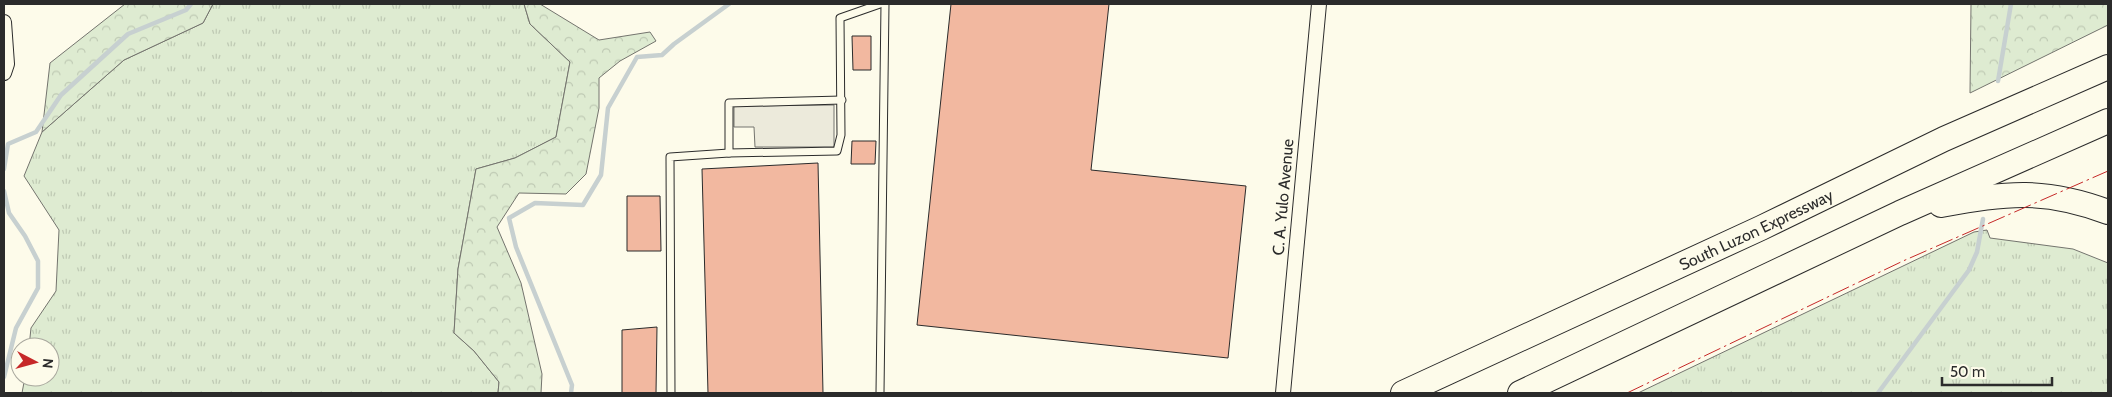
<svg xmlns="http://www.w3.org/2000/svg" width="2112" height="397" font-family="Cabin,sans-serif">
<defs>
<pattern id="grass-tufts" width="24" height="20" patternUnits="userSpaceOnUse" patternTransform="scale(1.25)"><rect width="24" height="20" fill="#deebd1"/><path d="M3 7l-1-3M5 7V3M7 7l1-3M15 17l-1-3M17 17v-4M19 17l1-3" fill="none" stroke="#bfcab4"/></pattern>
<pattern id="forest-crowns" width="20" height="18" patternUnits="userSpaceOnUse" patternTransform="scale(1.25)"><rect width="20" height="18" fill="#deebd1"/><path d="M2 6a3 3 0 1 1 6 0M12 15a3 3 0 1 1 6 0" fill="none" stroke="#bfcab4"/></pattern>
</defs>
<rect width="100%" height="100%" fill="#fdfbea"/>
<g fill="url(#grass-tufts)" stroke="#74746e">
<polygon points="213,4 524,4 530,24 570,62 556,137 515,158 476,169 458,269 454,333 474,351 499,382 498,393 22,393 25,377 50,377 50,347 29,347 31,328 56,291 59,230 24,176 42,132 124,60 203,23"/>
<polygon points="1987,230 1990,238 2073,249 2108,263 2108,393 1638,393 1974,232"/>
</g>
<g fill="url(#forest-crowns)" stroke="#74746e">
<polygon points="125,4 213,4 203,23 124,60 42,132 50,63"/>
<polygon points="524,4 540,4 599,40 650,32 656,41 620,61 599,78 599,108 586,174 566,194 519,193 497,227 521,283 542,374 541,393 498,393 499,382 474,351 454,333 458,269 476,169 515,158 556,137 570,62 530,24"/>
<polygon points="1971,4 2108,4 2108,25 1970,93"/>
</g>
<polygon fill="#eceadb" stroke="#74746e" points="834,105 834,147 755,147 754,127 734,127 734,106"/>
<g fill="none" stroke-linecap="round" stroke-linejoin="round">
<g stroke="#c7d0d0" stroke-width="4.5">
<polyline points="1998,81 2011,4"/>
<polyline points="4,169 8,144 36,132 61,95 128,34 186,10 191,4"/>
<polyline points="4,191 9,213 25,236 38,261 38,288 16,328 4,377"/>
<polyline points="571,393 572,385 516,247 509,218 535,203 583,205 601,175 608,108 637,57 662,55 674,44 729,4"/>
<polyline points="1878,393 1969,270 1977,252 1983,219"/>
</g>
</g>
<g fill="#f2b8a0" stroke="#2b2b2b">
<polygon points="951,4 1109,4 1091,170 1246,186 1228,358 917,325"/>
<polygon points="852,36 871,36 871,70 853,70"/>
<polygon points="852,141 876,141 875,164 851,164"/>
<polygon points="818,163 823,393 708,393 702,169"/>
<polygon points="627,196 660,196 661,251 627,251"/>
<polygon points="657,327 656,393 622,393 622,330"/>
</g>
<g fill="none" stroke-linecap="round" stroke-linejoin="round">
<g stroke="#2b2b2b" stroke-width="9">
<g id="lane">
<polyline points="729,153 729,103 842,100"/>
<polyline points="671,393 670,157 729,153 837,151 841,135 840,18 880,4"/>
<polyline points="880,393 885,4"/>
</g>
</g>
<g stroke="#2b2b2b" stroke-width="16">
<g id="street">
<polyline points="4,22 7,64 4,73"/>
<polyline points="1283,393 1319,4"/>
</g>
</g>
<g stroke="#2b2b2b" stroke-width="26">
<g id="highway">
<path d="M1941 205C2007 193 2044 188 2108 212"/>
<path id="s1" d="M1403 393 1761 228 1944 139 2108 67"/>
<polyline points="1520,393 1900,213 2108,121"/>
</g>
</g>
<use href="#lane" stroke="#fdfbea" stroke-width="7"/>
<use href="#street" stroke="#fdfbea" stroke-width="14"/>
<use href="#highway" stroke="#fdfbea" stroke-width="24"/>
<polyline stroke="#c62828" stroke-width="1" stroke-dasharray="18 4 2.5 4" stroke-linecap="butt" points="1627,393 1903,261 2108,171"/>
</g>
<g text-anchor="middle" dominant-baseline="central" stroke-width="4" stroke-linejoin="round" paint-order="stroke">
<g font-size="16" fill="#2b2b2b" stroke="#fdfbea">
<text transform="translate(1283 197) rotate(-85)">C. A. Yulo Avenue</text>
<text stroke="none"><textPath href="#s1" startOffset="389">South Luzon Expressway</textPath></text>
</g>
</g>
<rect width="2112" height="397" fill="none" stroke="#2b2b2b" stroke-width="10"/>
<g transform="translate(35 362) rotate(96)"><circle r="24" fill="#fdfbea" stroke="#a9a89e"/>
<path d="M0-4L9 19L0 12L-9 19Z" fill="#c62828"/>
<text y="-8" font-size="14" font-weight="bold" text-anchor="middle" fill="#2b2b2b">N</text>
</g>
<path d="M1942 377v8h110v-8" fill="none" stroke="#2b2b2b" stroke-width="2.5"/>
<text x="1950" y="377" font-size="15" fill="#2b2b2b" stroke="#fdfbea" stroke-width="4" paint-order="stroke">50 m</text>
</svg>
